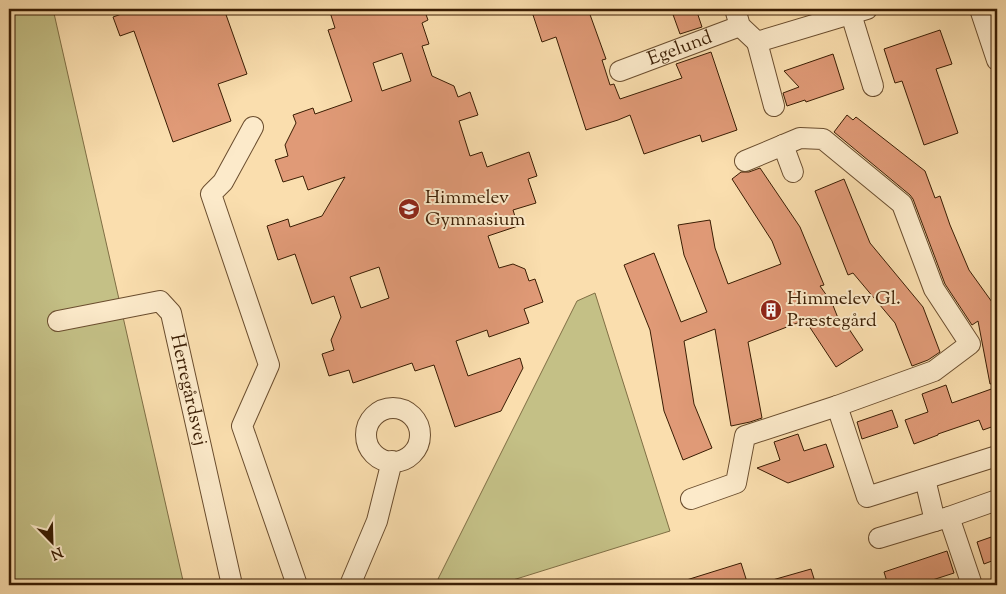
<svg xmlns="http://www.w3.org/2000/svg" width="1006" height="594" font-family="'Sorts Mill Goudy',serif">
<rect width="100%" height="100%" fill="#fadeae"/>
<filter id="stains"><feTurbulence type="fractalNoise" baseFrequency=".004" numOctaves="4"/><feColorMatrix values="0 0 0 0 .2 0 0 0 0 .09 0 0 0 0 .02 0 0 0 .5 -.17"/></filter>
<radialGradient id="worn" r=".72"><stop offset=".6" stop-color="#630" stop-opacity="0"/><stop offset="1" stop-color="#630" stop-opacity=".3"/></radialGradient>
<g fill="#c4c086" stroke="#7f6e44">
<polygon points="9,9 53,9 184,585 9,585"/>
<polygon points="595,293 670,531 497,585 435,585 577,301"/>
</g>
<g fill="#e09a77" stroke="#3a1d03" fill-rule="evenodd">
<polygon points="126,9 224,9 247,74 218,84 231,121 173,142 134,31 120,36 113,17 127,12"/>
<path d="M329 9H424L428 20 422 23 429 44 422 46 432 76 454 86 458 97 470 92 478 115 459 121 470 156 482 152 487 167 529 152 537 176 528 179 536 203 513 210 518 226 488 236 499 268 513 264 525 269 529 281 535 279 543 302 524 309 529 323 489 337 487 330 456 341 468 376 520 358 523 368 501 411 455 427 434 365 415 371 412 363 353 383 349 370 329 376 322 354 334 350 331 340 341 317 334 296 312 304 295 254 278 260 267 226 288 219 290 227 322 216 345 177 308 190 303 176 283 182 275 160 288 156 285 145 296 123 293 115 313 108 315 114 352 101 328 30 335 28ZM402 53 411 81 382 91 373 63ZM379 267 389 298 361 308 350 277Z"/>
<polygon points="531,9 588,9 606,59 602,60 610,85 614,84 620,99 682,78 676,64 711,52 737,130 702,142 700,135 644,154 630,115 618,120 586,130 556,37 542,42"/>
<polygon points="671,9 696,9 702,27 680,34"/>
<polygon points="940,30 952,64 936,69 958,133 924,145 902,81 895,83 884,49"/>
<polygon points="833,54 844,89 806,102 805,100 787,106 783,93 799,87 784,71"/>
<polygon points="847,115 853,120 856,117 925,171 935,198 940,196 950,225 969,270 997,309 997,383 990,384 978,321 972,325 945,284 913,199 910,195 834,132"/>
<polygon points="760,168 800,227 824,285 820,286 832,303 842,328 847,326 863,350 836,367 805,320 748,342 762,418 750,422 731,426 715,329 684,341 694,404 712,448 683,460 664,411 650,330 624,265 654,253 681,322 707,312 684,255 678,225 710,220 715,248 728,284 781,264 772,241 732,179 741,172 749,172"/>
<polygon points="844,179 870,243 923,307 940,352 928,360 912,366 895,323 853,273 848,275 815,191"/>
<polygon points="946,385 952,403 997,387 997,425 983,430 979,420 938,434 938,435 914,444 905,420 928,412 922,394"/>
<polygon points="892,410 898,427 862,439 857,422"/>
<polygon points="798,434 804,451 826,444 834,467 788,483 757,468 780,460 774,442"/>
<polygon points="997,535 997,559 984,564 977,542"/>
<polygon points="947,551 954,573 917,585 888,585 884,572"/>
<polygon points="741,563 748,585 680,585 680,582"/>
<polygon points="811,569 816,585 770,585 769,581"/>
</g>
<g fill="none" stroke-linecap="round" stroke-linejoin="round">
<g stroke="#6a4d2e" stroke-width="22">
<g id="minor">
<polyline points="735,9 740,26 757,42 867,9"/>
<polyline points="980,9 997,60"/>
<polyline points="851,14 873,86"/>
<polyline points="757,42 774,106"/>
<path id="s1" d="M620 71 740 26"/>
<polyline points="253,127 223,182 211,194 269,365 242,426 297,585"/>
<polyline points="783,145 793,172"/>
<polyline points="745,161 800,138 823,139 902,204 934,289 970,344 934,371 837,406 867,497 997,456"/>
<path id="s2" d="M58 321 160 301 171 313 232 585"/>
<circle cx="393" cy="435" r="27"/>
<polyline points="925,479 935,521 949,517 972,585"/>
<polyline points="691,499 736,483 745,436 837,406"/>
<polyline points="949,517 997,500"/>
<polyline points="879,538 935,521"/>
<polyline points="350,585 377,521 392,461"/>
</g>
</g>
<use href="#minor" stroke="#fceaca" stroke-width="20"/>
</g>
<defs>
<g id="university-disc" transform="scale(1.125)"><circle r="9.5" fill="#8f2418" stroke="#fceaca"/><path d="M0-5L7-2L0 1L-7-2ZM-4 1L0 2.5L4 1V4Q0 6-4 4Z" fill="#fff"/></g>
<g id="building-disc" transform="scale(1.125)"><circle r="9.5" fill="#8f2418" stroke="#fceaca"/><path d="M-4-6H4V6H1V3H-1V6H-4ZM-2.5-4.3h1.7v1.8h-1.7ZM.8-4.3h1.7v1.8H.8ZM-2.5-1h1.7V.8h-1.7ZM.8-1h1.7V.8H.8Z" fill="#fff"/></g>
</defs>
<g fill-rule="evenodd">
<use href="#university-disc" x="409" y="209"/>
<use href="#building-disc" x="771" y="310"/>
</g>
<g text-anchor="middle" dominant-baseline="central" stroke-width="4" stroke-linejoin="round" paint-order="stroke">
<g font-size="19" fill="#3a1d03" stroke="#fceaca">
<text stroke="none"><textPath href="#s1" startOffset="64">Egelund</textPath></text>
<text stroke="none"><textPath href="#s2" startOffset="199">Herregårdsvej</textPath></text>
</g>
<g font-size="19" fill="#3a1d03" stroke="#fceaca" text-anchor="start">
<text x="425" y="198">Himmelev<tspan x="425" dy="22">Gymnasium</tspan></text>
<text x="787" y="299">Himmelev Gl.<tspan x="787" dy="22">Præstegård</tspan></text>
</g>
</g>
<rect width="1006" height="594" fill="none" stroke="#fadeae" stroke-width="30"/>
<rect x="10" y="10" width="986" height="574" fill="none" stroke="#3a1d03" stroke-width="2.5"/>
<rect x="15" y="15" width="976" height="564" fill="none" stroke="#3a1d03"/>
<g transform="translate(52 542) rotate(157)" stroke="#fceaca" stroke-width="4" paint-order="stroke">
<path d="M0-4L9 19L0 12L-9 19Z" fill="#3a1d03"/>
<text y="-8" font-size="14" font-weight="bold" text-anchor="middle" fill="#3a1d03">N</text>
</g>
<rect width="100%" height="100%" filter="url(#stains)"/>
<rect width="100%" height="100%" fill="url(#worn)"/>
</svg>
